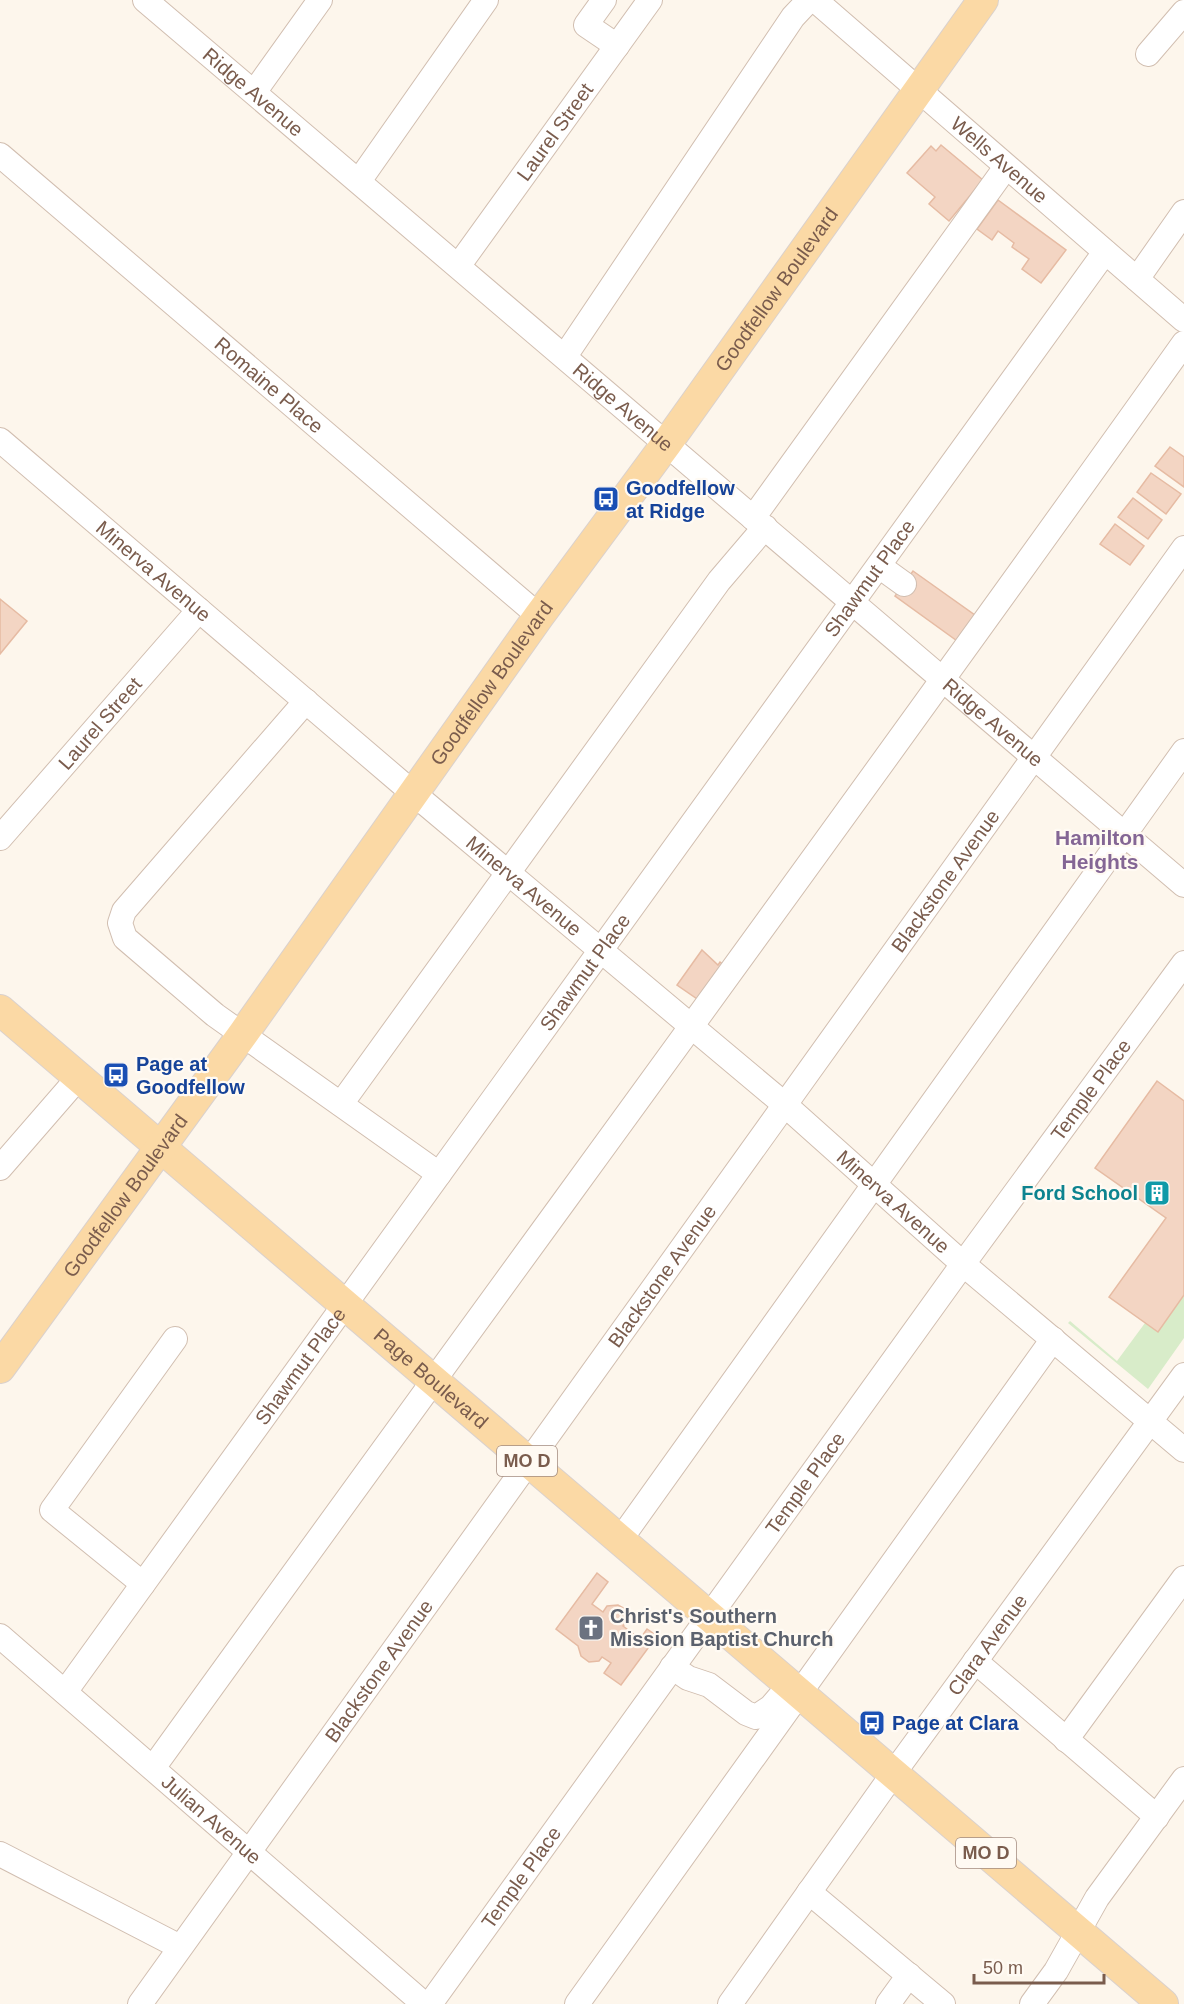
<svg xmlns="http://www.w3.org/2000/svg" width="1184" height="2004" font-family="Arial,sans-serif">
<rect width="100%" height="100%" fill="#fdf6ec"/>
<polygon fill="#d8ecc9" points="1184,1295 1184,1338 1148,1389 1068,1323 1070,1321 1117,1361 1145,1323 1158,1332"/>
<g fill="#f3d5c3" stroke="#e6bba3" stroke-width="1.5">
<polygon points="941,145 983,180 949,221 929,204 935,197 907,173 931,146 936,151"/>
<polygon points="998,200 1066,250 1041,283 1022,269 1029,259 1012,247 1014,243 998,231 992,240 977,229"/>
<polygon points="1170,447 1184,457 1184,487 1155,466"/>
<polygon points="1151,473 1181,494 1166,514 1137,492"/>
<polygon points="1133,498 1162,520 1148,539 1118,517"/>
<polygon points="1115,524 1144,546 1130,565 1100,544"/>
<polygon points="913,571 979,618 960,643 895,596"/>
<polygon points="0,599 27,621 0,654"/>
<polygon points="702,950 718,965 720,962 728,968 703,1003 677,985"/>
<polygon points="1157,1081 1184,1101 1184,1295 1158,1332 1109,1297 1166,1218 1095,1168"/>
<polygon points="597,1573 608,1582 592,1604 603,1612 607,1606 618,1605 627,1610 628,1621 623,1626 640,1639 647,1629 657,1636 621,1685 604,1673 611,1663 602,1657 599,1661 589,1662 581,1656 578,1646 556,1629"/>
</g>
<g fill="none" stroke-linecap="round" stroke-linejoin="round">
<g stroke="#d1beb0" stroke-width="26">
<g id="minor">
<path id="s1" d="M145 0 1184 885"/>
<polyline points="604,0 586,25 617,46"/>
<path id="s2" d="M815 0 1184 320"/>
<polyline points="1148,54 1184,12"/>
<polyline points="255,91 320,0"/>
<path id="s3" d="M0 155 539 616"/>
<polyline points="359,181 486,0"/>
<path id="s4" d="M459 265 650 0"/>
<polyline points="1137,279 1184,212"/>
<polyline points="565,356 793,17 809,0"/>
<path id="s5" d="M0 440 413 793 784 1104 963 1264 1184 1450"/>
<polyline points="753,518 1006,167"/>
<polyline points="879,566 904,584"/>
<polyline points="306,701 124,911 120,923 125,938 215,1015 439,1174"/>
<path id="s6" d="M0 838 199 610"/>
<polyline points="341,1104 719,581 765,527"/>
<polyline points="0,1168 79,1077"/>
<polyline points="620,1540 1184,751"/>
<polyline points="143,1584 52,1510 175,1339"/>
<path id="s7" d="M0 1636 424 2004"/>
<polyline points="975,1661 1157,1817"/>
<polyline points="672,1667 688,1678 709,1685 746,1713 756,1717 771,1707 783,1693"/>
<path id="s8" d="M65 1692 1105 252"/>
<polyline points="1066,1740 1184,1578"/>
<path d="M153 1768C496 1292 844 821 1184 343"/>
<polyline points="0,1854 180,1947"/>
<polyline points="809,1892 943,2004"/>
<path id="s9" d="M140 2004 1184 548"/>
<path id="s10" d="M430 2004 963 1264 1184 963"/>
<polyline points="577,2004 1053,1339"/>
<path id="s11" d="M730 2004 893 1774 1184 1375"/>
<polyline points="888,2004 909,1975"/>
<polyline points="1032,2004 1056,1971 1097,1898 1184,1779"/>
</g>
</g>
<g stroke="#dad1cd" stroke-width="32">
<g id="major">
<path id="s12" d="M0 1010 1163 2004"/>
<path id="s13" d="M0 1368 243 1034 539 616 667 443 983 0"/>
</g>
</g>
<use href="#minor" stroke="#fff" stroke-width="24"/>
<use href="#major" stroke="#fbd9a5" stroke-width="30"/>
</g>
<defs>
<g id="bus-square" transform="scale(1.35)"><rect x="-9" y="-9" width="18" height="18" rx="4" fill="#1a4fb4" stroke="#fffaf3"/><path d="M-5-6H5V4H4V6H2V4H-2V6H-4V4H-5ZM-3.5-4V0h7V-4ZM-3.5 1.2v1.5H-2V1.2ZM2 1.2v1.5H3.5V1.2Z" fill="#fff"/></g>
<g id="building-square" transform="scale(1.35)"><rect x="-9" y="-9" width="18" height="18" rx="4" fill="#0f9aa8" stroke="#fffaf3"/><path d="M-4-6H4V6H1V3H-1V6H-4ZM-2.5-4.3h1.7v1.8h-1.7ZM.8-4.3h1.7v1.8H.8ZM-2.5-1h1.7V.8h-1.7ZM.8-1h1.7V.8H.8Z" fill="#fff"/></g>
<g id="church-square" transform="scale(1.35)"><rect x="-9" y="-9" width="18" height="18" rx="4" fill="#6b7280" stroke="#fffaf3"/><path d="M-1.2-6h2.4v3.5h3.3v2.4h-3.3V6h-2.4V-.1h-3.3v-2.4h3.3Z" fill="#fff"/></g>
</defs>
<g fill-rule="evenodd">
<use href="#bus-square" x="606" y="499"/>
<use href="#bus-square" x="116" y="1075"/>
<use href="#building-square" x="1157" y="1193"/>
<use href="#church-square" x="591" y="1628"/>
<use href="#bus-square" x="872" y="1723"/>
</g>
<g text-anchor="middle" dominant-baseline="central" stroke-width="4.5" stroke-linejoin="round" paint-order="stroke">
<g fill="#fffaf3" stroke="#a28b7f" stroke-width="1.5">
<rect x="497" y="1446" width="60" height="30" rx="4.5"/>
<rect x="956" y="1838" width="60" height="30" rx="4.5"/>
</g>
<g font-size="18" font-weight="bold" fill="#7a5c4d">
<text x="527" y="1461">MO D</text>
<text x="986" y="1853">MO D</text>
</g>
<g font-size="20" fill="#7a5c4d" stroke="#fffaf3">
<text stroke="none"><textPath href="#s1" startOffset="142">Ridge Avenue</textPath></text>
<text stroke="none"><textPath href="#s4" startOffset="164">Laurel Street</textPath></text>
<text stroke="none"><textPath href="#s2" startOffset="244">Wells Avenue</textPath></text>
<text stroke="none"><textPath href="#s13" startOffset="1329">Goodfellow Boulevard</textPath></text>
<text stroke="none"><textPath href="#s3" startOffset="354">Romaine Place</textPath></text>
<text stroke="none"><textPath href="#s1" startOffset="628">Ridge Avenue</textPath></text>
<text stroke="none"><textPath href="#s5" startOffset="202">Minerva Avenue</textPath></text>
<text stroke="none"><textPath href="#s8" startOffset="1374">Shawmut Place</textPath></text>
<text stroke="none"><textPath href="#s13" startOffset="843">Goodfellow Boulevard</textPath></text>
<text stroke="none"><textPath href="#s1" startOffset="1114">Ridge Avenue</textPath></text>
<text stroke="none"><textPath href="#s6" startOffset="152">Laurel Street</textPath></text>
<text stroke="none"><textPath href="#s9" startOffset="1382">Blackstone Avenue</textPath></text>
<text stroke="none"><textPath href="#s5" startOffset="688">Minerva Avenue</textPath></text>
<text stroke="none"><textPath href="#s8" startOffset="888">Shawmut Place</textPath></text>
<text stroke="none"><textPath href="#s10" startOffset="1128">Temple Place</textPath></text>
<text stroke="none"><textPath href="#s13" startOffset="213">Goodfellow Boulevard</textPath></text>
<text stroke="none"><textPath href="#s5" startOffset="1174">Minerva Avenue</textPath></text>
<text stroke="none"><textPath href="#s9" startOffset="896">Blackstone Avenue</textPath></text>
<text stroke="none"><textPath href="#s8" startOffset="402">Shawmut Place</textPath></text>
<text stroke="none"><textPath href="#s12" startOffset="567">Page Boulevard</textPath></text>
<text stroke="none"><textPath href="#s10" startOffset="642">Temple Place</textPath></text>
<text stroke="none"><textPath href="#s11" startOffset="442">Clara Avenue</textPath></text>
<text stroke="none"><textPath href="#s9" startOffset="410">Blackstone Avenue</textPath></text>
<text stroke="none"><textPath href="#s7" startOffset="280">Julian Avenue</textPath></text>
<text stroke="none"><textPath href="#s10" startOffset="156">Temple Place</textPath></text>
</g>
<g font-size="20" font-weight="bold" fill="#164399" stroke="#fffaf3" text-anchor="start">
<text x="626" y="488">Goodfellow<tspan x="626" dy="23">at Ridge</tspan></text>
<text x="136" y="1064">Page at<tspan x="136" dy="23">Goodfellow</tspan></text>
<text x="892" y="1723">Page at Clara</text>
</g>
<g font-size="20" font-weight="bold" fill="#0d838f" stroke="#fffaf3" text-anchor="end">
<text x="1138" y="1193">Ford School</text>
</g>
<g font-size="20" font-weight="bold" fill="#5b616d" stroke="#fffaf3" text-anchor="start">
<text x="610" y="1616">Christ's Southern<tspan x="610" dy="23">Mission Baptist Church</tspan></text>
</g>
<g font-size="21" font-weight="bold" fill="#846695" stroke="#fffaf3">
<text x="1100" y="837">Hamilton<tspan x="1100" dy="24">Heights</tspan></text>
</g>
</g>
<path d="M974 1974v9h130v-9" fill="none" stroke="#7a5c4d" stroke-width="3"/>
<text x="983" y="1974" font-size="18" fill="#7a5c4d" stroke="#fffaf3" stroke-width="4.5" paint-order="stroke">50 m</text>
</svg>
